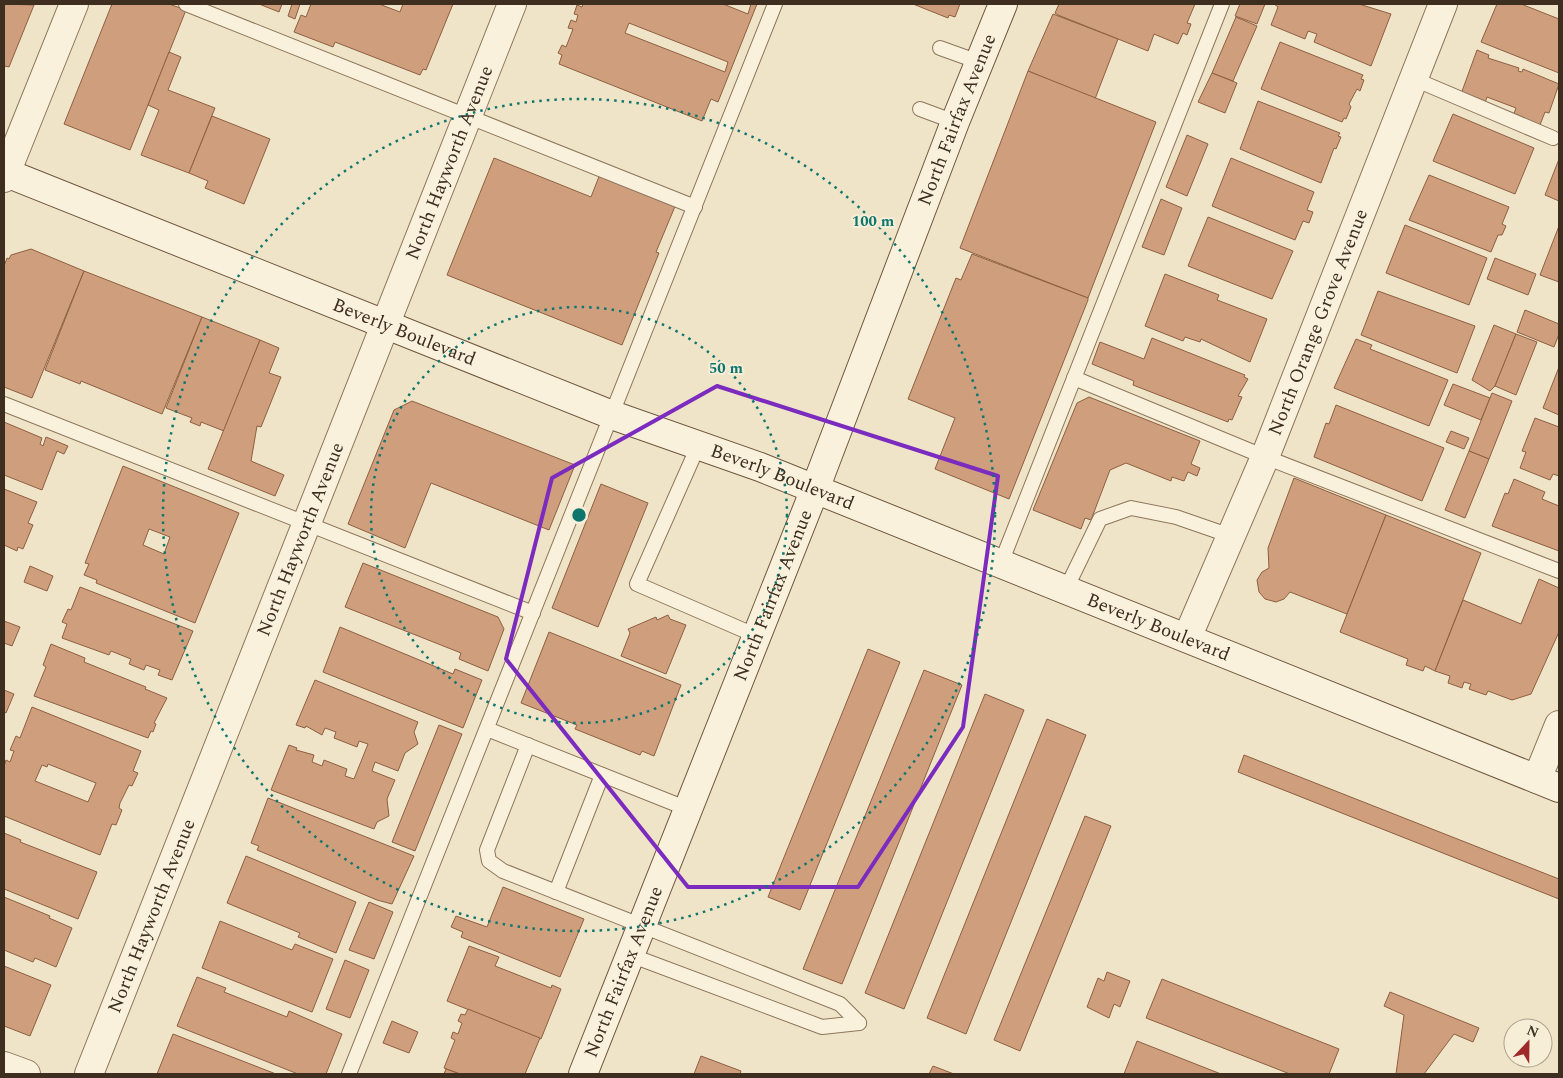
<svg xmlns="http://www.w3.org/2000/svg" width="1563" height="1078" font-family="Spectral,serif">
<rect width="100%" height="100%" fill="#f0e4c8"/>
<g fill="#cf9f7d" stroke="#8d5f41" fill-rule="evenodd">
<polygon points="4,4 34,5 9,67 5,66 4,70"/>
<polygon points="112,4 169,4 186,10 130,150 64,124"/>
<polygon points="259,4 282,4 279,12"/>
<polygon points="292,4 300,4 295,19 288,16"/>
<polygon points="311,4 379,4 400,12 403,4 453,4 426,70 423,69 420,75 335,42 333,47 294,32 301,15 306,17"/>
<path d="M583 4H723L748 14 751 4H757L718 102 711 99 702 121 559 64 562 55 558 53 562 45 566 47 573 29 568 28 571 20 576 22 578 15 574 14 577 5 582 7ZM629 23 728 62 725 72 625 33Z"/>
<polygon points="913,4 960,4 955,17 949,15 948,18"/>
<polygon points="1059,4 1195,4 1187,23 1191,24 1187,35 1183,33 1178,44 1154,34 1148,51 1058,15 1055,13"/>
<polygon points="1240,4 1265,4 1257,24 1235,16"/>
<polygon points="1274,4 1359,4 1391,14 1371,66 1314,42 1317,34 1308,31 1305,39 1271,25 1278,7"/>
<polygon points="1497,4 1521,4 1559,19 1559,73 1481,42"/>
<polygon points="1053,14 1118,39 1095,99 1028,71"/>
<polygon points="1236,17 1257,26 1233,81 1212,73"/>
<polygon points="1280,42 1363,75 1361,79 1364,80 1360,91 1357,89 1349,104 1351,107 1346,119 1344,118 1342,122 1261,89"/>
<polygon points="1477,50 1489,55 1488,58 1519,68 1518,71 1522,72 1523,69 1559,84 1549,113 1545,112 1538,130 1512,119 1516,108 1487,97 1485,103 1461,94"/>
<polygon points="169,52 181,57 168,90 215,108 189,173 141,155 159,110 148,105"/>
<polygon points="1028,71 1156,122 1088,298 960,248"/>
<polygon points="1212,73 1237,83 1225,113 1198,102"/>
<polygon points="1258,101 1340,133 1338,136 1341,137 1336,149 1334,148 1321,183 1240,149"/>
<polygon points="1453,114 1534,148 1515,194 1433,161"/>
<polygon points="212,116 270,139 244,204 205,188 208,181 189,173"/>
<polygon points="1187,135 1208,144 1187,196 1166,187"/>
<polygon points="494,158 591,197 600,174 676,204 656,252 659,253 622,345 447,275"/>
<polygon points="1231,158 1314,192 1307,210 1313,212 1309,223 1303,221 1295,240 1212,206"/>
<polygon points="1559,159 1559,201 1545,195"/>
<polygon points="1429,175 1509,207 1502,224 1506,226 1502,235 1498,235 1491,252 1409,220"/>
<polygon points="1161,199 1182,208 1164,255 1142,247"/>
<polygon points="1208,217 1293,251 1272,299 1188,266"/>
<polygon points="1405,225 1487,258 1469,305 1386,273"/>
<polygon points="1559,226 1559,282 1540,275"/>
<polygon points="31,249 84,271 32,398 4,387 4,266 7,258 9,259 11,255"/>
<polygon points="972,254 1088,298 1088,300 1009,499 935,469 955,418 908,399 956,278 961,280"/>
<polygon points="1495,258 1536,274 1528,295 1487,279"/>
<polygon points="84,271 202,317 162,414 81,381 80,384 45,370"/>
<polygon points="1165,274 1219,295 1217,300 1267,319 1250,362 1201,339 1200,342 1185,337 1183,341 1145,326"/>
<polygon points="1378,291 1475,326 1457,373 1361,335"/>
<polygon points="1525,310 1559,324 1559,334 1554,347 1517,332"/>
<polygon points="202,317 260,340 224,431 201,422 200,426 190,422 192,418 166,408"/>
<polygon points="1494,325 1516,334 1495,386 1490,391 1472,380"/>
<polygon points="1516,334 1537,342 1516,395 1495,386"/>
<polygon points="1152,338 1245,375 1244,377 1248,379 1238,396 1242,397 1232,420 1229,419 1228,422 1133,385 1134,381 1092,364 1100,342 1144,359"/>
<polygon points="1356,339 1372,345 1370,349 1448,380 1429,426 1334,388"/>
<polygon points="260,340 279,348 269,373 281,377 261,427 257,426 251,461 284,475 275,496 208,469"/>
<polygon points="1559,367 1559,415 1543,408"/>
<polygon points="1453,384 1490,398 1481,420 1444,405"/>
<polygon points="1492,393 1512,401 1489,459 1469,451"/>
<polygon points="1089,397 1200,441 1191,464 1200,468 1197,476 1188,472 1184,481 1172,477 1171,481 1126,463 1110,470 1091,520 1085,518 1081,529 1033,510 1077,403"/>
<polygon points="412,401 575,465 549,530 431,483 405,548 348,524 394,410"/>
<polygon points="1336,405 1444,448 1422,501 1314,457 1326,423 1329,424"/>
<polygon points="1535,418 1559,427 1559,476 1553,474 1550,480 1520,468 1526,452 1522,451"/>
<polygon points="4,422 42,438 40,444 43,446 46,437 68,446 64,454 57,451 42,490 4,475"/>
<polygon points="1451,431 1469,438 1464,449 1446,442"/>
<polygon points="1469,451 1489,459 1465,518 1445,510"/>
<path d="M123 466 239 513 195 623 96 583 97 580 84 575 89 564 85 563ZM149 529 170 537 164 554 143 545Z"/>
<polygon points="1294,478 1386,515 1347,614 1290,592 1284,599 1276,602 1265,599 1259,592 1257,580 1262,572 1269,568 1268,548"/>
<polygon points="1514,479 1545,492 1542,499 1559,506 1559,551 1492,526 1505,493 1508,494"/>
<polygon points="601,484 648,503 598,627 552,608"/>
<polygon points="4,489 37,502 28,523 33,525 23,549 18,547 17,551 4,545"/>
<polygon points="1386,515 1481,553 1435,671 1425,666 1423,671 1406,665 1408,659 1340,632"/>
<polygon points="363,563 498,617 504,629 488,671 459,659 461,653 345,607"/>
<polygon points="30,566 53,576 47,591 24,582"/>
<polygon points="1539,579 1559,588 1559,632 1531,694 1512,700 1488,691 1486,695 1469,689 1471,684 1464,682 1462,688 1448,683 1450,676 1435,671 1463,600 1521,624"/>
<polygon points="80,587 193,631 172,680 158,675 160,670 146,665 144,670 129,664 131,659 111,651 109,655 62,638 67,624 62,622 68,609 71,610"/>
<polygon points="668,615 670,619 686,625 666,674 621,656 630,633 628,629 656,617 657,620"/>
<polygon points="4,621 20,627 12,646 4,643"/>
<polygon points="340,627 453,674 455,669 482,680 463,728 323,672"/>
<polygon points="549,632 681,685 654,756 642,751 640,755 575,729 577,725 521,703"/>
<polygon points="51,644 85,658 84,662 146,687 145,689 167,698 154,723 156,724 153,732 151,731 148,738 34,696 46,667 43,665"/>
<polygon points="868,649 900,662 800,910 768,897"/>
<polygon points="924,670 962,685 842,984 803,969"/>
<polygon points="315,680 418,722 414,732 418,744 405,753 398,771 375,762 372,771 395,780 387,799 389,816 377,822 374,829 271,790 289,745 297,748 296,750 314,755 312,762 322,766 324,760 347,769 345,776 354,779 368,744 359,741 357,747 334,738 336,732 325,728 322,735 306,726 305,728 296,725"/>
<polygon points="4,690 14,694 6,713 4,712"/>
<polygon points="985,694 1024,710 904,1009 865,993"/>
<path d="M32 707 141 751 133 771 138 773 132 786 129 785 120 803 119 808 122 810 116 825 112 824 100 855 4 816V767L6 760 10 762 14 751 10 750 16 736 20 738ZM48 764 96 783 88 802 35 781 42 765 47 767Z"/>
<polygon points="1047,719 1086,735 966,1034 927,1018"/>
<polygon points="439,725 462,734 415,851 392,842"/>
<polygon points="1244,755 1559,879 1559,899 1238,772"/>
<polygon points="268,798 414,856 392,904 377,900 257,850 259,846 251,843"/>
<polygon points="1085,816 1111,826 1020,1051 994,1040"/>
<polygon points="4,833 21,840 20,842 97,872 78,919 4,889"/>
<polygon points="246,856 356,902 336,953 298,937 300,933 227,903"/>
<polygon points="503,887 584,919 560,977 461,937 463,932 451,927 456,916 487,927"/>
<polygon points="4,897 50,916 49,918 72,928 56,967 35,958 33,962 4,950"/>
<polygon points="369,902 393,912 374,959 349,950"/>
<polygon points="220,921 292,950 295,944 333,959 312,1012 202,968"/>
<polygon points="469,946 499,957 495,966 551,988 552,985 561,989 541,1039 447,1001"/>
<polygon points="345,960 369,970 350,1018 326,1009"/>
<polygon points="4,966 51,985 30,1036 4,1026"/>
<polygon points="1107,972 1130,981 1120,1007 1114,1004 1109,1018 1087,1007 1098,978 1104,981"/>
<polygon points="197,977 226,988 224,992 287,1017 289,1011 342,1034 326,1074 298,1074 177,1026"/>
<polygon points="1162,979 1339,1049 1329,1074 1290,1074 1146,1018"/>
<polygon points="1390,992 1479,1028 1473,1042 1454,1034 1424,1074 1396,1074 1404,1015 1384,1006"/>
<polygon points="468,1009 540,1038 525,1074 460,1074 444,1068 455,1040 451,1038 453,1032 458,1034 462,1023 458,1021 461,1014 465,1015"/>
<polygon points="392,1021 418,1032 409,1053 383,1043"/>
<polygon points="173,1034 276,1074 157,1074"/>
<polygon points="1137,1041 1221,1074 1124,1074"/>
<polygon points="701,1056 741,1071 740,1074 694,1074"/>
<polygon points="933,1066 954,1074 929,1074"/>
<polygon points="446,1069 460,1074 444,1074"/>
</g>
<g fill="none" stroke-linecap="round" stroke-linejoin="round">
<g stroke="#8d765c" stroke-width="16">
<g id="lane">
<polyline points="186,4 695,207"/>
<polyline points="940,48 979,62"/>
<polyline points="1414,79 1553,138"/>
<polyline points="920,109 955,122"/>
<polyline points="1074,378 1265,457 1559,571"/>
<polyline points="4,404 533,613"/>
<polyline points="699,444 637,584 757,636"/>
<polyline points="1001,563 1222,4"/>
<polyline points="1066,589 1100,519 1131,508 1176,517 1231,536"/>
<polyline points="487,729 688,809"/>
<polyline points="528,745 487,850 489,861 503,871 840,1004 859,1023"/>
<polyline points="556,892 602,775"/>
<polyline points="630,955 822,1027 859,1023"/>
<polyline points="349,1074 775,4"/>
</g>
</g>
<g stroke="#8d765c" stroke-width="30">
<g id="street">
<polyline points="4,178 74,4"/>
<path id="s1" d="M1187 638 1265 457 1443 4"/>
<polyline points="1537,779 1559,725"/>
<polyline points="4,1066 26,1074"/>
<path id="s2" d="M89 1074 512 4"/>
</g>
</g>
<g stroke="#6f573f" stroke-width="30">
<g id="secondary">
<path id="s3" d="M4 172 612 415 760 467 1559 788"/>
<path id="s4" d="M583 1074 815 489 955 122 1003 4"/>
</g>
</g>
<use href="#lane" stroke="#faf1dc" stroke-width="14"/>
<use href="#street" stroke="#faf1dc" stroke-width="28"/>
<use href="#secondary" stroke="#faf1dc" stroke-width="28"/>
</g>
<path fill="none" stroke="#7b2cbf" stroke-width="4" stroke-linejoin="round" d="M717 386 998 476 963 727 858 887H688L506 659 552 478Z"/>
<g fill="none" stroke="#0f766e" stroke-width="2.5" stroke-dasharray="2.5 5">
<circle cx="579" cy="515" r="208"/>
<circle cx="579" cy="515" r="416"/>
</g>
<g text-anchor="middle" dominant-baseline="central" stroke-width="4" stroke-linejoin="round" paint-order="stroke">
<g font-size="19" fill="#3d2e20" stroke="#f7eed8">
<text stroke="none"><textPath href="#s4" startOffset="1025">North Fairfax Avenue</textPath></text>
<text stroke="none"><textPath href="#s2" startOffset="980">North Hayworth Avenue</textPath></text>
<text stroke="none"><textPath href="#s1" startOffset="342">North Orange Grove Avenue</textPath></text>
<text stroke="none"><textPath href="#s3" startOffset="431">Beverly Boulevard</textPath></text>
<text stroke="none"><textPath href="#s3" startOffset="836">Beverly Boulevard</textPath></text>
<text stroke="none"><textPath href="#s2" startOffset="575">North Hayworth Avenue</textPath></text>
<text stroke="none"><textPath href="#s4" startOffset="515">North Fairfax Avenue</textPath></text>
<text stroke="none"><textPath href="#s3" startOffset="1241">Beverly Boulevard</textPath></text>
<text stroke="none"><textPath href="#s2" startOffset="170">North Hayworth Avenue</textPath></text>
<text stroke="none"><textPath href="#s4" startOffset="110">North Fairfax Avenue</textPath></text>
</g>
</g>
<circle cx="579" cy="515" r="8" fill="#0f766e" stroke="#f7eed8" stroke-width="2.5"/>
<g font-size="15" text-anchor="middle" font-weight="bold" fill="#0f766e" stroke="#f7eed8" stroke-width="4" stroke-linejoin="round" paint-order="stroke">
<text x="873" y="226">100 m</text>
<text x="726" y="373">50 m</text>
</g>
<rect width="1563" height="1078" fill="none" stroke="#3d2e20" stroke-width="10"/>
<g transform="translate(1528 1043) rotate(22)"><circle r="24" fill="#f7eed8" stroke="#ada18e"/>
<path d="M0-4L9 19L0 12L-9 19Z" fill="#9e2a2b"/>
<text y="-8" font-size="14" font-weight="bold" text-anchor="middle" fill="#3d2e20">N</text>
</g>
</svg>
